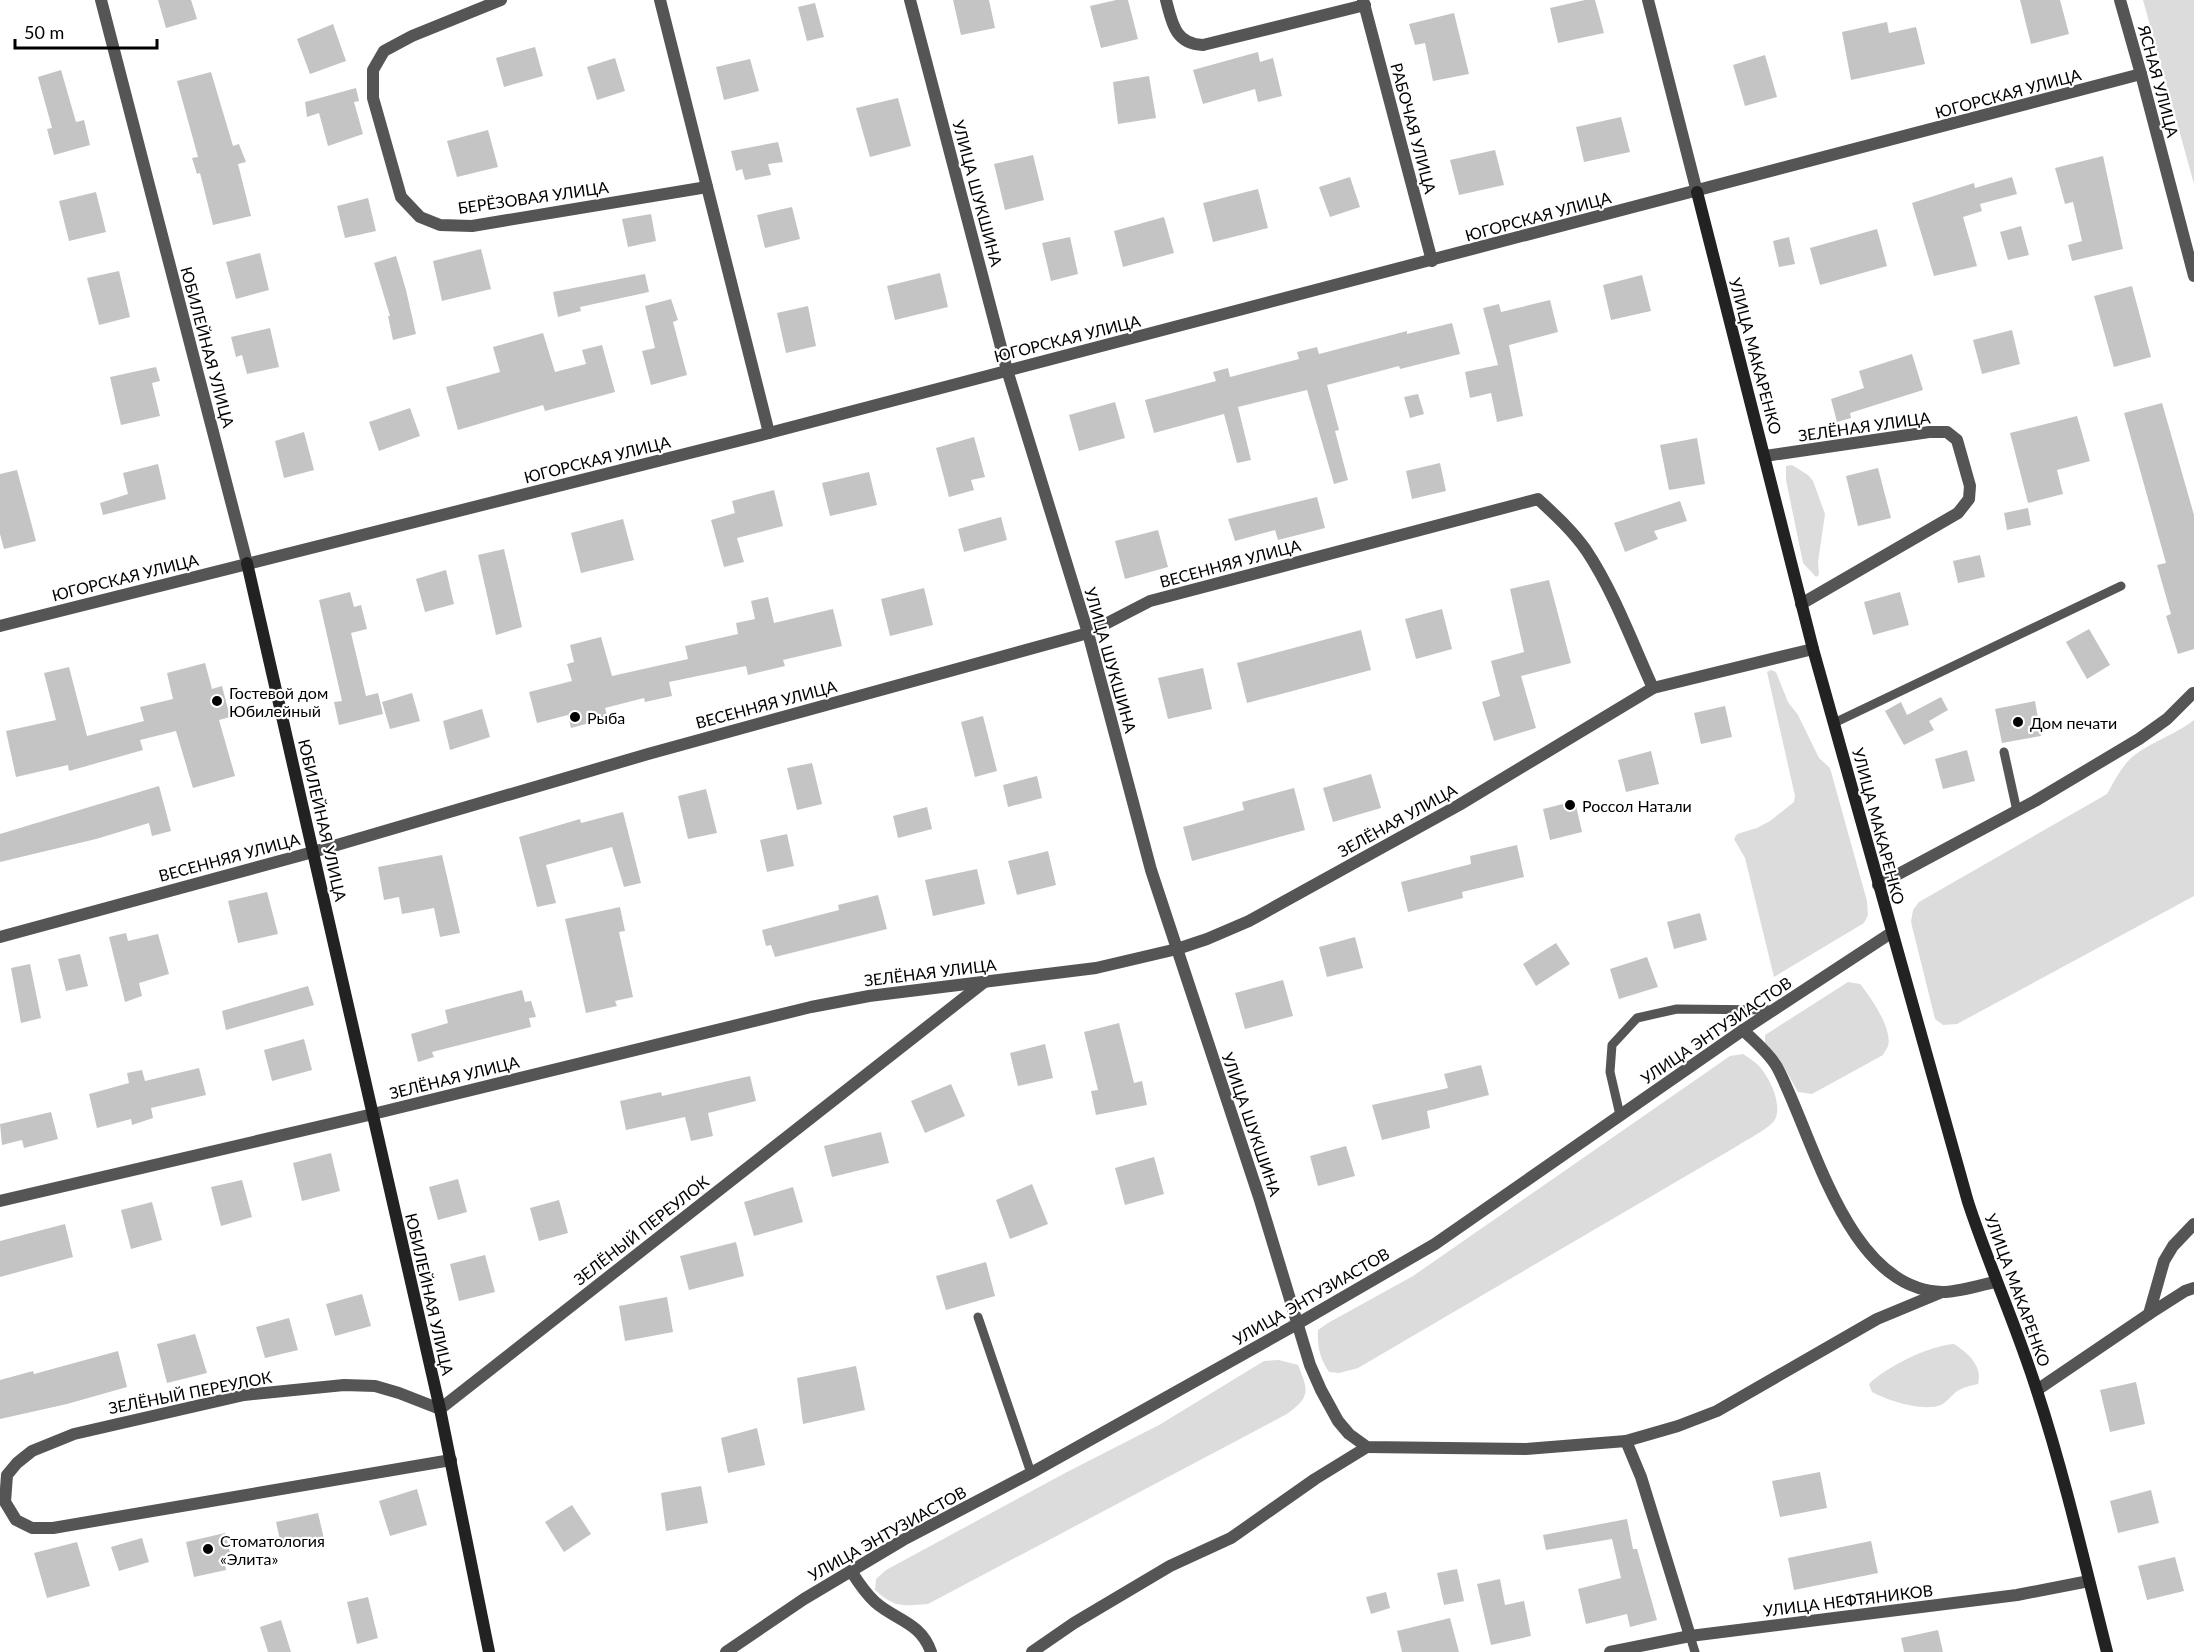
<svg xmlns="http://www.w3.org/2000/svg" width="2194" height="1652" font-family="Lato,sans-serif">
<rect width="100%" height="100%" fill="#fff"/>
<g fill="#dcdcdc">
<polygon points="2143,0 2194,0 2194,184"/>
<polygon points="1792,465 1808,475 1813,481 1825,514 1818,562 1819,575 1816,577 1803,563 1786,480 1786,466"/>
<polygon points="1771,670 1776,672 1788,702 1798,715 1819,758 1830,768 1867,901 1868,915 1864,923 1774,977 1745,858 1734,839 1737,834 1757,828 1770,821 1794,802 1795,796 1767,672"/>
<path d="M2194 720V896L1957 1024 1943 1025 1935 1019 1911 922 1913 910 1919 902 2107 794C2114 782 2120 769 2130 759 2146 744 2175 735 2194 720Z"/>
<path d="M1848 982 1860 984C1870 996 1893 1029 1888 1046 1887 1049 1884 1052 1883 1055L1812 1094 1798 1092 1780 1060 1765 1044V1035Z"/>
<path d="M1743 1054C1748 1057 1754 1061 1758 1065 1769 1076 1784 1106 1774 1121 1768 1129 1748 1139 1739 1145L1358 1368 1339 1373 1329 1372C1320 1358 1317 1347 1318 1330L1328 1323 1413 1276 1730 1056Z"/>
<path d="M1954 1344C1968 1353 1983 1366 1978 1384 1970 1386 1963 1387 1956 1392 1951 1396 1947 1402 1941 1405 1923 1412 1889 1401 1872 1392L1869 1384C1887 1366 1929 1346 1954 1344Z"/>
<path d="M1279 1360 1298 1365C1309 1392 1310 1397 1287 1414L928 1604C902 1606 895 1608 875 1590L876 1579 886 1570 1067 1472 1159 1425 1264 1361Z"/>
</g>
<g fill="#c4c4c4">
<polygon points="158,0 191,0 197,19 166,28"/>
<polygon points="953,0 989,0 995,28 961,35"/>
<polygon points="1116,0 1128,0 1138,39 1101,48 1090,6"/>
<polygon points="1585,0 1595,0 1604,33 1558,43 1550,8"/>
<polygon points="2020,0 2060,0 2069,34 2031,44"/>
<polygon points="815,3 824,37 807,41 798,7"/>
<polygon points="1454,13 1469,74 1433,81 1425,43 1415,45 1409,24"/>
<polygon points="1887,22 1889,33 1916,27 1925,64 1851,80 1842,32"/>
<polygon points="333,24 346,61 310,74 297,39"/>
<polygon points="535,47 543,76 504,87 496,58"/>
<polygon points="1258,52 1260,62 1273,58 1282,96 1258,102 1255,89 1203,104 1193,70"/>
<polygon points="1765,55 1777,97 1745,106 1733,65"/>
<polygon points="615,58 625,91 597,100 587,67"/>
<polygon points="750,59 759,91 724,100 716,67"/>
<polygon points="61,70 76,122 84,120 90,145 54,155 47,129 52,128 38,77"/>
<polygon points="211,72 233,146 239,144 246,162 238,164 251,216 213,225 200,173 197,174 192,158 198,157 177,81"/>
<polygon points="1149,76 1156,118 1118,124 1113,82"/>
<polygon points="356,88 359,101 354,102 363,134 328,146 319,113 307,117 305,102"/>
<polygon points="898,98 911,146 870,157 856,108"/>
<polygon points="1621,117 1630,152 1584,162 1576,127"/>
<polygon points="488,130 498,167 457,177 447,141"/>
<polygon points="778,142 783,162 768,164 771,175 745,180 742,169 736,171 731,151"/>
<polygon points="1495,150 1504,185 1459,195 1450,160"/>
<polygon points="1033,155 1044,200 1005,210 994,164"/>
<polygon points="2103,156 2123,249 2072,261 2068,245 2082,241 2073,202 2065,204 2055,168"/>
<polygon points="1350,177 1360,207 1330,217 1319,187"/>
<polygon points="2012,177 2017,194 1980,204 1982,211 1963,217 1977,266 1934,276 1912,203 1974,183 1975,188"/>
<polygon points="1258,189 1268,228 1213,242 1203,203"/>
<polygon points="96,192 106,232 69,241 59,201"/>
<polygon points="368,198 376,231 345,238 337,206"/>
<polygon points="792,207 800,239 765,248 757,215"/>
<polygon points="651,214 656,241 628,247 622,219"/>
<polygon points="1164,217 1174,253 1123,267 1114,231"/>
<polygon points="2021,226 2029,255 2008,260 2000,232"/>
<polygon points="1877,229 1887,266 1820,285 1810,248"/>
<polygon points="1070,237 1078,274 1051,281 1042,243"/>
<polygon points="1789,237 1795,264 1779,267 1773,241"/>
<polygon points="481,249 491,289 442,301 433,261"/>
<polygon points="260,253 269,290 236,299 226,262"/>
<polygon points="396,256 406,290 416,334 393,340 388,316 390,316 374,263"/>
<polygon points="119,271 130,317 99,325 87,278"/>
<polygon points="940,273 948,307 895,320 887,286"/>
<polygon points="645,274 649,292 580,307 581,311 558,317 553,292"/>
<polygon points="1642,275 1651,311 1611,320 1603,285"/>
<polygon points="2132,286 2151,357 2114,367 2094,296"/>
<polygon points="671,299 678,320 673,322 687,375 651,385 642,351 655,348 645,306"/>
<polygon points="1550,300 1558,332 1509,345 1523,416 1497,422 1491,393 1470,398 1465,372 1498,365 1483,308 1499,304 1501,312"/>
<polygon points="808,306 816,346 786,353 777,313"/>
<polygon points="1452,323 1460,354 1400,369 1399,366 1327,385 1339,430 1335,431 1348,480 1334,484 1307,390 1238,407 1251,460 1237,463 1224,414 1154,433 1145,400 1216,381 1213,372 1228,368 1230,377 1299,359 1297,352 1317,347 1319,354 1407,331 1407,334"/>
<polygon points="270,328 279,367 247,374 242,355 236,357 231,337"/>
<polygon points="2012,330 2020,364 1982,374 1973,340"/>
<polygon points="543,333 555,372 586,364 582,350 602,345 615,392 545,411 543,405 458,430 446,387 500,372 493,347"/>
<polygon points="1912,354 1923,390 1850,413 1851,418 1837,422 1831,399 1864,388 1859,371"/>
<polygon points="156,367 160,381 152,383 160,416 121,425 110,377"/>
<polygon points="1418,394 1424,414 1410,418 1404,397"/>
<polygon points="1115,402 1125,438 1079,451 1069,415"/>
<polygon points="2162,403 2194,515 2194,649 2178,654 2166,616 2171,614 2157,565 2166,563 2124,413"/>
<polygon points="410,408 420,436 379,451 369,422"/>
<polygon points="2077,416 2090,461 2057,470 2063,494 2028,503 2010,433"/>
<polygon points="304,432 314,470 284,478 275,441"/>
<polygon points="974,437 985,477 971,480 974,490 949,497 936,448"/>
<polygon points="1697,438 1705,484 1669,490 1660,445"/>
<polygon points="1440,463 1446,491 1412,499 1406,471"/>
<polygon points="158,464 166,499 103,515 100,503 128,494 123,473"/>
<polygon points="1878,468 1891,518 1858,526 1846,476"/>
<polygon points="17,470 36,541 4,549 0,534 0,474"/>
<polygon points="869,472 877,505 830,516 822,483"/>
<polygon points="774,490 783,526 737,538 744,562 724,567 711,520 735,513 732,501"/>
<polygon points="1317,497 1325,528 1278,540 1275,530 1235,541 1228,519"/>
<polygon points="1680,501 1687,521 1654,531 1658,539 1625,552 1614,523"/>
<polygon points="2028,508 2031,525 2007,530 2004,513"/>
<polygon points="1001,517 1007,540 964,552 958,529"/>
<polygon points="623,519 634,560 581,573 571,533"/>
<polygon points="1158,530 1168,567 1125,579 1115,541"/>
<polygon points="504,549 522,627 496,635 478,555"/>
<polygon points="1980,555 1985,577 1958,583 1953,561"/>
<polygon points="446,570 454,604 425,612 416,579"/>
<polygon points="1549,580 1571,663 1521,676 1536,728 1494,741 1482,702 1500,696 1491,661 1524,652 1510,589"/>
<polygon points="924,588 933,625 890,636 881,599"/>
<polygon points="350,592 354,607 361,605 367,629 351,633 366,696 378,693 383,714 339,725 334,702 342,701 319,600"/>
<polygon points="1900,592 1909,625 1873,635 1864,602"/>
<polygon points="768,597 774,623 833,609 842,646 783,660 785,666 748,675 746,666 669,682 672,696 645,702 644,698 605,708 608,718 571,728 568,715 537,723 529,692 572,681 567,664 574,662 570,645 601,637 612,676 688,659 685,646 738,634 736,623 755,619 751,601"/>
<polygon points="1442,609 1452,649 1416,659 1405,619"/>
<polygon points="2089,629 2110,665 2087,679 2066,642"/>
<polygon points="1361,630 1371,670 1247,703 1237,663"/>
<polygon points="205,663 212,689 222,686 230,717 219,720 235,776 193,788 176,731 140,740 143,750 69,771 68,765 16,777 6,731 56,720 44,673 69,667 87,736 144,721 140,707 173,699 167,673"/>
<polygon points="1203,668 1212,709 1168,719 1158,678"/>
<polygon points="412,693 420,721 390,729 382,702"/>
<polygon points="1941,697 1948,710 1929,721 1934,730 1904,745 1885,711 1901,702 1907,715"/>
<polygon points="2035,701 2041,736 2002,743 1995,709"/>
<polygon points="1725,706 1732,737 1701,744 1694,713"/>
<polygon points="482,709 490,737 450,750 443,721"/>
<polygon points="983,716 997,771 975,777 961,722"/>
<polygon points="1967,750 1975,781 1943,789 1935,759"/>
<polygon points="1651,751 1659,784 1626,792 1618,760"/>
<polygon points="812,763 822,804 797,810 787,768"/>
<polygon points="1371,774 1381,808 1333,822 1323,788"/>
<polygon points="1037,776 1042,798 1008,807 1003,785"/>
<polygon points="159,786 171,831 152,836 149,823 96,839 0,862 0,834"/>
<polygon points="1294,788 1305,830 1192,861 1183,827 1244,810 1242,802"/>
<polygon points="706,789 717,833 688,839 678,796"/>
<polygon points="1575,801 1582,832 1550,840 1543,809"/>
<polygon points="927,807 932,829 898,838 893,816"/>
<polygon points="623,812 641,883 624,887 612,847 546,865 556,903 537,907 519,837 580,819 581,823"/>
<polygon points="787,834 794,866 767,872 760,840"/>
<polygon points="1517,845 1524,877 1462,892 1463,898 1408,912 1401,882 1471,864 1470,856"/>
<polygon points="1048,851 1056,885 1017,895 1008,861"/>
<polygon points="442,855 460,933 440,937 434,908 402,914 399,897 384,900 378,867"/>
<polygon points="977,869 985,904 933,916 925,880"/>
<polygon points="267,892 278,934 238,943 228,901"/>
<polygon points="878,895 887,929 775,957 771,945 766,946 762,930 839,910 838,905"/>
<polygon points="620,907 625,931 619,932 633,997 615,1001 617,1006 586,1013 565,919"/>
<polygon points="1700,913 1707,940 1674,949 1667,922"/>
<polygon points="126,933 128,941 158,934 169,974 139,983 142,996 125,1002 109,937"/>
<polygon points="1355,937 1363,968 1327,977 1319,947"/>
<polygon points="1556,943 1570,964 1536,986 1523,964"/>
<polygon points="80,954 88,986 66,991 58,959"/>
<polygon points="1647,957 1658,987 1619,999 1610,969"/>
<polygon points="30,964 41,1018 21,1023 11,968"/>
<polygon points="1283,980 1293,1016 1245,1029 1235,993"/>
<polygon points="308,986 314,1005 226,1030 222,1011"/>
<polygon points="522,990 525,1002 531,1001 536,1017 529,1018 531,1027 432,1052 434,1057 418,1062 411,1034 448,1023 445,1010"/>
<polygon points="1119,1023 1134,1083 1142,1081 1147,1105 1096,1115 1091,1091 1098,1090 1084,1032"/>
<polygon points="304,1039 312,1070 272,1081 264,1050"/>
<polygon points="1045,1044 1053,1078 1018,1086 1010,1053"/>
<polygon points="1481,1065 1489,1095 1427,1111 1430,1128 1382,1140 1372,1105 1448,1088 1444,1074"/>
<polygon points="199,1068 206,1095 151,1108 153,1118 132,1125 131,1119 97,1128 89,1094 129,1083 127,1073 142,1070 145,1081"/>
<polygon points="750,1076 756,1101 708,1113 713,1136 691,1141 685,1117 626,1130 620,1101 661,1092 662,1096"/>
<polygon points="951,1084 965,1116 925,1133 911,1101"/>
<polygon points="51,1112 58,1139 24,1148 22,1140 2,1145 0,1124"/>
<polygon points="881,1132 889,1163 832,1177 824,1146"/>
<polygon points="1346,1146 1355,1176 1318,1186 1310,1156"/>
<polygon points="331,1153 340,1191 302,1201 293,1163"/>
<polygon points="1154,1157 1164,1194 1125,1205 1115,1168"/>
<polygon points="458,1179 467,1212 438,1220 429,1187"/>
<polygon points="242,1180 252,1217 221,1226 211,1187"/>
<polygon points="1032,1184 1048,1224 1010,1239 996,1200"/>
<polygon points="793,1187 803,1222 754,1236 744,1202"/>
<polygon points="559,1200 568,1233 539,1241 530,1208"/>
<polygon points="152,1202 162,1240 131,1249 121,1210"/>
<polygon points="65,1224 73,1257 0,1277 0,1241"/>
<polygon points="736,1242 744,1276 689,1290 680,1256"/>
<polygon points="485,1255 495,1292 459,1301 450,1264"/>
<polygon points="986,1262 995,1296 946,1310 936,1276"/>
<polygon points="362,1294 371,1326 335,1336 326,1304"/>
<polygon points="667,1297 673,1332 625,1341 619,1306"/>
<polygon points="289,1318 298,1350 265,1358 256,1327"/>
<polygon points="195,1334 207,1373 167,1383 157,1344"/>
<polygon points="118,1351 127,1387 67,1404 0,1419 0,1380 33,1371 34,1374"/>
<polygon points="856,1366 865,1410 803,1424 797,1378"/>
<polygon points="2136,1382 2145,1424 2110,1432 2100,1390"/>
<polygon points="757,1428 765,1465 728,1473 721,1438"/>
<polygon points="1820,1472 1827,1508 1780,1517 1772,1481"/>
<polygon points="701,1486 708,1523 666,1531 661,1493"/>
<polygon points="417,1489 427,1525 390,1536 379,1501"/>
<polygon points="2151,1490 2159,1523 2118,1533 2110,1501"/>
<polygon points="572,1505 591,1534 564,1552 545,1522"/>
<polygon points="318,1513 324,1539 282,1549 276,1522"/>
<polygon points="1627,1519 1633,1549 1637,1549 1657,1620 1630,1627 1627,1614 1586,1624 1578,1589 1621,1578 1612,1539 1546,1550 1543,1535"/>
<polygon points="225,1533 231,1556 224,1558 226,1570 194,1577 186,1542"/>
<polygon points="142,1538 149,1562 119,1571 111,1547"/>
<polygon points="1871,1541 1878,1573 1794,1590 1788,1558"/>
<polygon points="77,1542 90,1586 47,1598 34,1553"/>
<polygon points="2175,1557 2184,1591 2147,1600 2138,1566"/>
<polygon points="1457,1569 1464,1601 1444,1605 1437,1573"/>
<polygon points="1500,1579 1505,1605 1524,1601 1531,1636 1491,1645 1477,1584"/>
<polygon points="1386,1592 1390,1608 1371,1614 1366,1597"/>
<polygon points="368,1597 378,1638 357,1644 347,1602"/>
<polygon points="1450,1618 1459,1652 1402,1652 1397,1631"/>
<polygon points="281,1620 291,1652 268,1652 260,1627"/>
<polygon points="1938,1630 1943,1652 1904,1652 1901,1638"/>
</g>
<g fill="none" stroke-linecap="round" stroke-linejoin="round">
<g stroke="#555" stroke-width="9">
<polyline points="1834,723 2121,586"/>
<polyline points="2004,752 2017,811"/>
<polyline points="1620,1115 1610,1072 1612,1045 1637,1018 1677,1009 1773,1010"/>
<polyline points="978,1317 1031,1473"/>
<polyline points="1690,1636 1695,1652"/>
</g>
<g stroke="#555" stroke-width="12">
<polyline points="101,0 247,563"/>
<polyline points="501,0 412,36 384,51 373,70 373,98 401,197 420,217 440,225 472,226 707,187"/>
<polyline points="660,0 769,433"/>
<polyline points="910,0 1007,370 1088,633 1151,870 1259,1197 1310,1365 1321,1390 1338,1421 1349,1434 1367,1447 1526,1449 1626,1441 1641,1477 1690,1636"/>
<path d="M1166 0C1172 23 1175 44 1203 45L1365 5"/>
<polyline points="1363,0 1432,261"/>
<polyline points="1648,0 1697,192"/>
<polyline points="2120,0 2141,74 2194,276"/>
<polyline points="1765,456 1929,432 1947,432 1957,440 1970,486 1969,499 1958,513 1801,604"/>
<polyline points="0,626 769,433 2141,74"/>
<polyline points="1878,885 2035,801 2139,739 2167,719 2193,693"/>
<path d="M0 937 313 852 648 754 1088 633 1150 601 1538 499C1555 515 1572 530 1586 550 1614 592 1632 642 1653 688"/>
<path d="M1743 1030C1754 1041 1769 1053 1777 1067 1813 1134 1846 1289 1942 1292 1959 1292 1979 1285 1996 1282"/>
<polyline points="0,1201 373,1114 811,1007 869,996 1096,968 1177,949 1207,939 1249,921 1459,805 1653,688 1813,649"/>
<polyline points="2149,1314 2164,1261 2173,1246 2194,1224"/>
<polyline points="2037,1390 2149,1314 2185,1291 2194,1288"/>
<polyline points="1626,1441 1678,1426 1717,1411 1877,1319 1942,1292"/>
<polyline points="451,1460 53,1528 32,1528 16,1520 5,1502 7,1475 17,1463 32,1451 74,1434 244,1395 344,1385 375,1386 399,1393 440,1409 983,983"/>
<path d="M851 1571C858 1582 865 1593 875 1602 895 1620 921 1622 931 1652"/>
<polyline points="726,1652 804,1599 903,1540 1031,1473 1297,1324 1435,1244 1743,1030 1891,933"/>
<polyline points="1032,1652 1074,1623 1170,1566 1231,1538 1315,1479 1367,1447"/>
<polyline points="1610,1652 1690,1636 2017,1595 2089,1581"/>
</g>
<g stroke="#222" stroke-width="12">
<path d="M1697 192 1813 649 1968 1202C1989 1266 2017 1327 2037 1391 2065 1477 2085 1565 2107 1652"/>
<polyline points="247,563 440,1409 489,1652"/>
</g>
</g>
<g fill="#000" stroke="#fff" stroke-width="2">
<circle cx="217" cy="701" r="6"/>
<circle cx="575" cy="717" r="6"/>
<circle cx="2018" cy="722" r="6"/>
<circle cx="1570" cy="805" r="6"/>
<circle cx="208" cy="1549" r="6"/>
</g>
<g text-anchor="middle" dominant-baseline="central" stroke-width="4.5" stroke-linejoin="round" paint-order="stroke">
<g font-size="16" fill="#000" stroke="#fff">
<text transform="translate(2159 81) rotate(75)">ЯСНАЯ УЛИЦА</text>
<text transform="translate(2008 93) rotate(-15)">ЮГОРСКАЯ УЛИЦА</text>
<text transform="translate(1414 128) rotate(75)">РАБОЧАЯ УЛИЦА</text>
<text transform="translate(978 193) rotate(75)">УЛИЦА ШУКШИНА</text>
<text transform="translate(533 197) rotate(-8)">БЕРЁЗОВАЯ УЛИЦА</text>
<text transform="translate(1538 216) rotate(-15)">ЮГОРСКАЯ УЛИЦА</text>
<text transform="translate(1067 338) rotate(-14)">ЮГОРСКАЯ УЛИЦА</text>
<text transform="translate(208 347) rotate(75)">ЮБИЛЕЙНАЯ УЛИЦА</text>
<text transform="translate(1756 356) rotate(75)">УЛИЦА МАКАРЕНКО</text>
<text transform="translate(1864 426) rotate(-8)">ЗЕЛЁНАЯ УЛИЦА</text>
<text transform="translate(597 459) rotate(-14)">ЮГОРСКАЯ УЛИЦА</text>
<text transform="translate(1230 563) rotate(-15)">ВЕСЕННЯЯ УЛИЦА</text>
<text transform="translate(125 577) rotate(-14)">ЮГОРСКАЯ УЛИЦА</text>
<text transform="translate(1111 660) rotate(74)">УЛИЦА ШУКШИНА</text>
<text transform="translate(766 704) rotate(-15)">ВЕСЕННЯЯ УЛИЦА</text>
<text transform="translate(323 820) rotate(77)">ЮБИЛЕЙНАЯ УЛИЦА</text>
<text transform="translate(1397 820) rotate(-29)">ЗЕЛЁНАЯ УЛИЦА</text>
<text transform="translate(1879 826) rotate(75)">УЛИЦА МАКАРЕНКО</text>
<text transform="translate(229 857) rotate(-15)">ВЕСЕННЯЯ УЛИЦА</text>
<text transform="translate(930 972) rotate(-7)">ЗЕЛЁНАЯ УЛИЦА</text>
<text transform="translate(1716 1030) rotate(-34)">УЛИЦА ЭНТУЗИАСТОВ</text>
<text transform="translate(454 1077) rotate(-14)">ЗЕЛЁНАЯ УЛИЦА</text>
<text transform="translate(1252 1124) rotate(71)">УЛИЦА ШУКШИНА</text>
<text transform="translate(641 1230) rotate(-38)">ЗЕЛЁНЫЙ ПЕРЕУЛОК</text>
<text transform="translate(2018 1290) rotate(70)">УЛИЦА МАКАРЕНКО</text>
<text transform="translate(430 1294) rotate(77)">ЮБИЛЕЙНАЯ УЛИЦА</text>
<text transform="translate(1311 1296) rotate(-30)">УЛИЦА ЭНТУЗИАСТОВ</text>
<text transform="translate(190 1392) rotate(-11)">ЗЕЛЁНЫЙ ПЕРЕУЛОК</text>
<text transform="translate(887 1533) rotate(-29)">УЛИЦА ЭНТУЗИАСТОВ</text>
<text transform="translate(1848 1600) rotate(-7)">УЛИЦА НЕФТЯНИКОВ</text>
</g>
<g font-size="16" fill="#000" stroke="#fff" text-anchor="start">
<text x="229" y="692">Гостевой дом<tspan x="229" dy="18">Юбилейный</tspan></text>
<text x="587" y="717">Рыба</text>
<text x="2030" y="722">Дом печати</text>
<text x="1582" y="805">Россол Натали</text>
<text x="220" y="1540">Стоматология<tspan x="220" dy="18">«Элита»</tspan></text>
</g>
</g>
<path d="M15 39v9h142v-9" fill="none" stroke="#000000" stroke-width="3"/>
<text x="24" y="39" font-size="18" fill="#000000" stroke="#ffffff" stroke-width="4.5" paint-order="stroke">50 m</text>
</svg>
